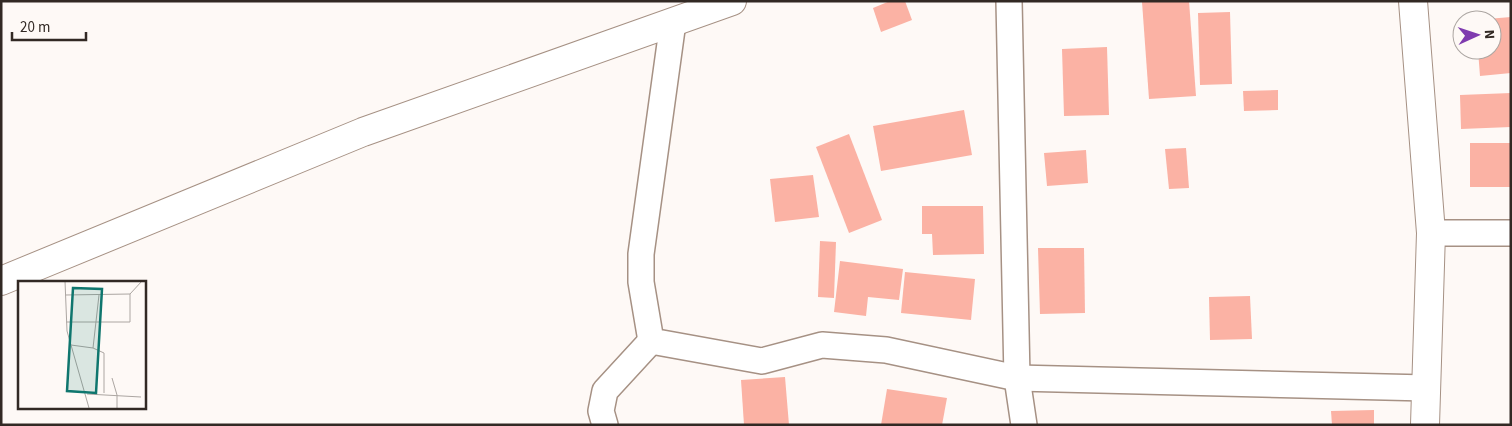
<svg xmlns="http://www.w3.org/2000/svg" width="1512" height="426" font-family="'Source Sans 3',sans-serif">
<rect width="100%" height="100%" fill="#fef9f6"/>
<g fill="#fbb2a4">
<polygon points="890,1 905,1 912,20 881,32 873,8"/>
<polygon points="1161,1 1189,1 1196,96 1149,99 1142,2"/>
<polygon points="1230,12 1232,84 1200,85 1198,13"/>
<polygon points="1511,17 1511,73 1480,76 1478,50 1492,50 1492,20 1487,20 1487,19"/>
<polygon points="1107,47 1109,115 1064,116 1062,49"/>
<polygon points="1278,90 1278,110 1244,111 1243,91"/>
<polygon points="1511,93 1511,127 1461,129 1460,95"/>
<polygon points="964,110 972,155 881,171 873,126"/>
<polygon points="849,134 882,220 849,233 816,147"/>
<rect x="1470" y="143" width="41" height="44"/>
<polygon points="1186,148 1189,188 1169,189 1165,149"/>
<polygon points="1086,150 1088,183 1047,186 1044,153"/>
<polygon points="813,175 819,217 775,222 770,179"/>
<polygon points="922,206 983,206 984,254 933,255 932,234 922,234"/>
<polygon points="820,241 836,242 834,298 818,297"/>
<polygon points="1038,248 1084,248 1085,313 1040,314"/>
<polygon points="840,261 903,269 899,300 868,297 866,316 834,312"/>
<polygon points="905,272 975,279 971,320 901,313"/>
<polygon points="1250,296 1252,339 1210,340 1209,297"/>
<polygon points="785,377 789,425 744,425 741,380"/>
<polygon points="887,389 947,398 942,425 881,425"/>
<polygon points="1374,410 1374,425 1332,425 1331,411"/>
</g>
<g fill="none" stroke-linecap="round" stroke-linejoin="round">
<g stroke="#a69184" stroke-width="28">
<g id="minor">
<polyline points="1009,1 1017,378 1024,425"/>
<polyline points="673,22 641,254 641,282 651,341 762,361 822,345 886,350 1017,378 1427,388"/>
<polyline points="1431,233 1511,233"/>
<polyline points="605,425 601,411 605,391 651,341"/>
</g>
</g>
<g stroke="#a69184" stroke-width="30">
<g id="tertiary">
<polyline points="1413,1 1431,233 1425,425"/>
<polyline points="1,281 363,132 732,1"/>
</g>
</g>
<use href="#minor" stroke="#fff" stroke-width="25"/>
<use href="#tertiary" stroke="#fff" stroke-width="28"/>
</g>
<g transform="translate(18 281)">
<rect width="128" height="128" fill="#fef9f6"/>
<path fill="none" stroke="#aca6a2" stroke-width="1" d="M47 0 49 50 71 127M47 14 112 13 124 0M48 41H112V13M53 64 75 67 81 14M75 67 86 72V112M94 97 99 114V127M69 113 123 116"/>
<path fill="#0f766e" fill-opacity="0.15" stroke="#0f766e" stroke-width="2.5" d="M55 7 84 8 78 112 49 110Z"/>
<rect width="128" height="128" fill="none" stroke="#322924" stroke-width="2.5"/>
</g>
<rect width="1512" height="426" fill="none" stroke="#322924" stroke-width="5"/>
<g transform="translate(1477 35) rotate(87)"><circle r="24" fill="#fef9f6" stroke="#aca6a2"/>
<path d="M0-4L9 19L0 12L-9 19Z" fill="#7f3baf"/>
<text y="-8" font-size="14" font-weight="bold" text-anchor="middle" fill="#322924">N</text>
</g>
<path d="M12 32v8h74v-8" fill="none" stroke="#322924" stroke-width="2.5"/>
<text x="20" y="32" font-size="15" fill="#322924" stroke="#fef9f6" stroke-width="4" paint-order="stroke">20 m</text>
</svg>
